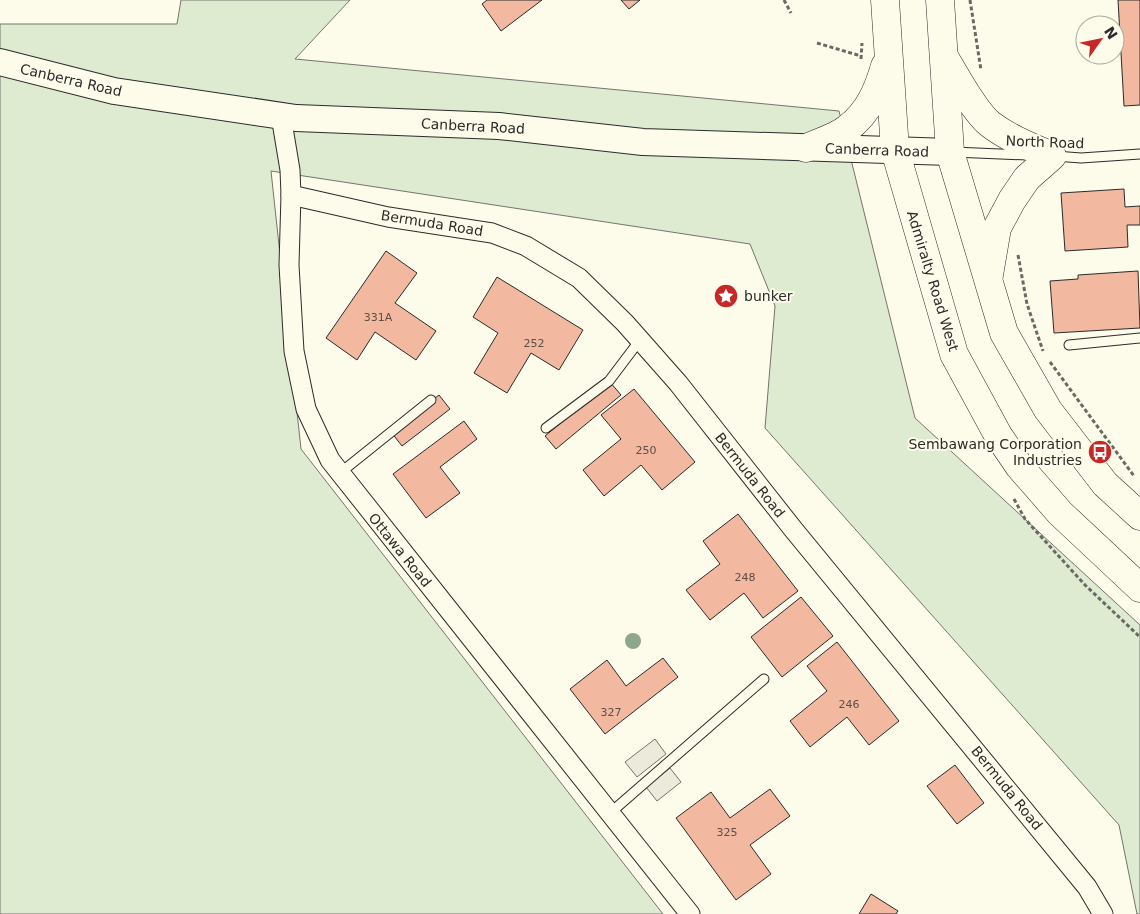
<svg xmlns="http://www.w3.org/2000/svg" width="1140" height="914" font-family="'DejaVu Sans',sans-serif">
<rect width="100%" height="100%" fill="#fdfbea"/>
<polygon fill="#deebd1" stroke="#74746e" points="181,0 350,0 295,59 839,111 915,418 1140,625 1140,914 1137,914 1119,825 765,428 775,306 750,244 271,171 301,449 663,914 0,914 0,24 177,24"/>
<g fill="#eceadb" stroke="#74746e">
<polygon points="655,739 666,754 637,777 625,762"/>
<polygon points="670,768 681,782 657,801 646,787"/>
</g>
<g fill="#f2b8a0" stroke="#2b2b2b">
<polygon points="487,0 542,0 501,31 482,4"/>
<polygon points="621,0 640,0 629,9"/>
<polygon points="1118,0 1140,0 1140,105 1124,106"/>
<polygon points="1124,189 1125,207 1140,206 1140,225 1127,225 1128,247 1065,251 1061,193"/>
<polygon points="386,251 417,273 395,303 436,331 416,360 375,332 357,360 326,338"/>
<polygon points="1138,271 1140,328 1054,333 1050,281 1078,279 1078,275"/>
<polygon points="497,277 583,330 559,370 531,353 507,393 474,373 498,333 473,317"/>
<polygon points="610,382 621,395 556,449 545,436"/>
<polygon points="634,389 695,462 662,490 641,465 604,496 583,470 621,439 601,415"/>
<polygon points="439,395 450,409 402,446 391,432"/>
<polygon points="464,421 477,439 440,467 460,493 426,518 393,474"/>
<polygon points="738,514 798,591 763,618 744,593 710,620 686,590 720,564 703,541"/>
<polygon points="801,597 833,636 782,677 751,637"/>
<polygon points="837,642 899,721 869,745 847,717 810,747 790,721 827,691 807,666"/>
<polygon points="663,658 678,677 605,734 570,689 607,660 626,686"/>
<polygon points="955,765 984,803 957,824 927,786"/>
<polygon points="770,789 790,816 750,845 771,874 736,900 676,818 711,792 730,818"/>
<polygon points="871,894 898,911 896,914 859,914"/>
</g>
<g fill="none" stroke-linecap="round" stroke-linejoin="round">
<g stroke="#2b2b2b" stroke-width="11">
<g id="lane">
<polyline points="953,152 1027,155"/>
<polyline points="1055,156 1081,158 1140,154"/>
<polyline points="1069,345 1140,338"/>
<polyline points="546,428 609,381 640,340"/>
<polyline points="340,473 431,400"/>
<polyline points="609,814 764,679"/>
</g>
</g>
<g stroke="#2b2b2b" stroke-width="21">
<g id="street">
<polyline points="281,116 290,170 291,195 289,265 294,351 306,409 330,460 690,914"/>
<polyline points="291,195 388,217 492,233 526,246 579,278 625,323 678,383 793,529 1087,887 1103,914"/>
</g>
</g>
<g stroke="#2b2b2b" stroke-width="28">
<polyline id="secondary" points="0,62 114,91 296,118 499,126 643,142 950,152"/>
</g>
<g stroke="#2b2b2b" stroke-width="29">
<g id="primary">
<polyline points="885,0 895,150 954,354 998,435 1019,466 1060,513 1140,588"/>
<polyline points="940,0 950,152 1004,333 1048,410 1105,484 1140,516"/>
<path d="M946 60C957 78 974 111 990 124 1008 138 1031 147 1052 156L1027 178 1012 200 997 228 989 275"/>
<path d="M806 148C820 142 837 137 848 128 869 112 878 90 885 66"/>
</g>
</g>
<g stroke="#6a6964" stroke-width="3" stroke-dasharray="4 2.5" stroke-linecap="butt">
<polyline points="784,0 791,13"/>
<polyline points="970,0 981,70"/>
<polyline points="817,43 861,56"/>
<polyline points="861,59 862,43"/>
<polyline points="1018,255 1027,304 1043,351"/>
<polyline points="1050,362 1134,476"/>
<polyline points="1014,499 1025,519 1085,585 1140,637"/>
</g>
<use href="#lane" stroke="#fdfbea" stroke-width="9"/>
<use href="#street" stroke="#fdfbea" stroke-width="19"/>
<use href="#secondary" stroke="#fdfbea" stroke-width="26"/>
<use href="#primary" stroke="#fdfbea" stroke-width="28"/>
</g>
<circle fill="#8ea78a" cx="633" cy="641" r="8"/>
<defs>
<g id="sight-disc" transform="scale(1.25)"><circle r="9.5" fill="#c62828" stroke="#fdfbea"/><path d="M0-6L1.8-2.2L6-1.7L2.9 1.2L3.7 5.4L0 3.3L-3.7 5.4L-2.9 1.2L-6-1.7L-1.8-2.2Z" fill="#fff"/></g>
<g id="bus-disc" transform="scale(1.25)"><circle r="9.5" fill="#c62828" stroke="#fdfbea"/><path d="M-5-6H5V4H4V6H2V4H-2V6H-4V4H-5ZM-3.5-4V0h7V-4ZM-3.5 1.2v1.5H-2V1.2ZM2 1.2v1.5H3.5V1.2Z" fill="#fff"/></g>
</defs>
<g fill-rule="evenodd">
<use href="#sight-disc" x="726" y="296"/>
<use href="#bus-disc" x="1100" y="452"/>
</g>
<g text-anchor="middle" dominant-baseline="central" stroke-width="4" stroke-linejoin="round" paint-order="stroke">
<g font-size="11" fill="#5d4e48">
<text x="378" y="317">331A</text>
<text x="534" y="343">252</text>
<text x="646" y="450">250</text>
<text x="745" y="577">248</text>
<text x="849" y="704">246</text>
<text x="611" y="712">327</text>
<text x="727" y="832">325</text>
</g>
<g font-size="14" fill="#2b2b2b" stroke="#fdfbea">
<text transform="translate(71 80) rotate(13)">Canberra Road</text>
<text transform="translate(473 126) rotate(3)">Canberra Road</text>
<text transform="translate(1045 142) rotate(2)">North Road</text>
<text transform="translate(877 150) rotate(2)">Canberra Road</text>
<text transform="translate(432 223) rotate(9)">Bermuda Road</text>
<text transform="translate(933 281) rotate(73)">Admiralty Road West</text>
<text transform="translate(750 475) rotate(52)">Bermuda Road</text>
<text transform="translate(400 550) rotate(51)">Ottawa Road</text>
<text transform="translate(1007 788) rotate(51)">Bermuda Road</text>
</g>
<g font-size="14" fill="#2b2b2b" stroke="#fdfbea" text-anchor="start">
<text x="744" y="296">bunker</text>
<text x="1082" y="444" text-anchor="end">Sembawang Corporation<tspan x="1082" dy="16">Industries</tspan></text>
</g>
</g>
<g transform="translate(1100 40) rotate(57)"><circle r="24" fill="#fdfbea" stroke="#a9a89e"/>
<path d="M0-4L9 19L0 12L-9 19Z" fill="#c62828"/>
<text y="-8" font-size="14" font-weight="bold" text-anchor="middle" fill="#2b2b2b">N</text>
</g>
</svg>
